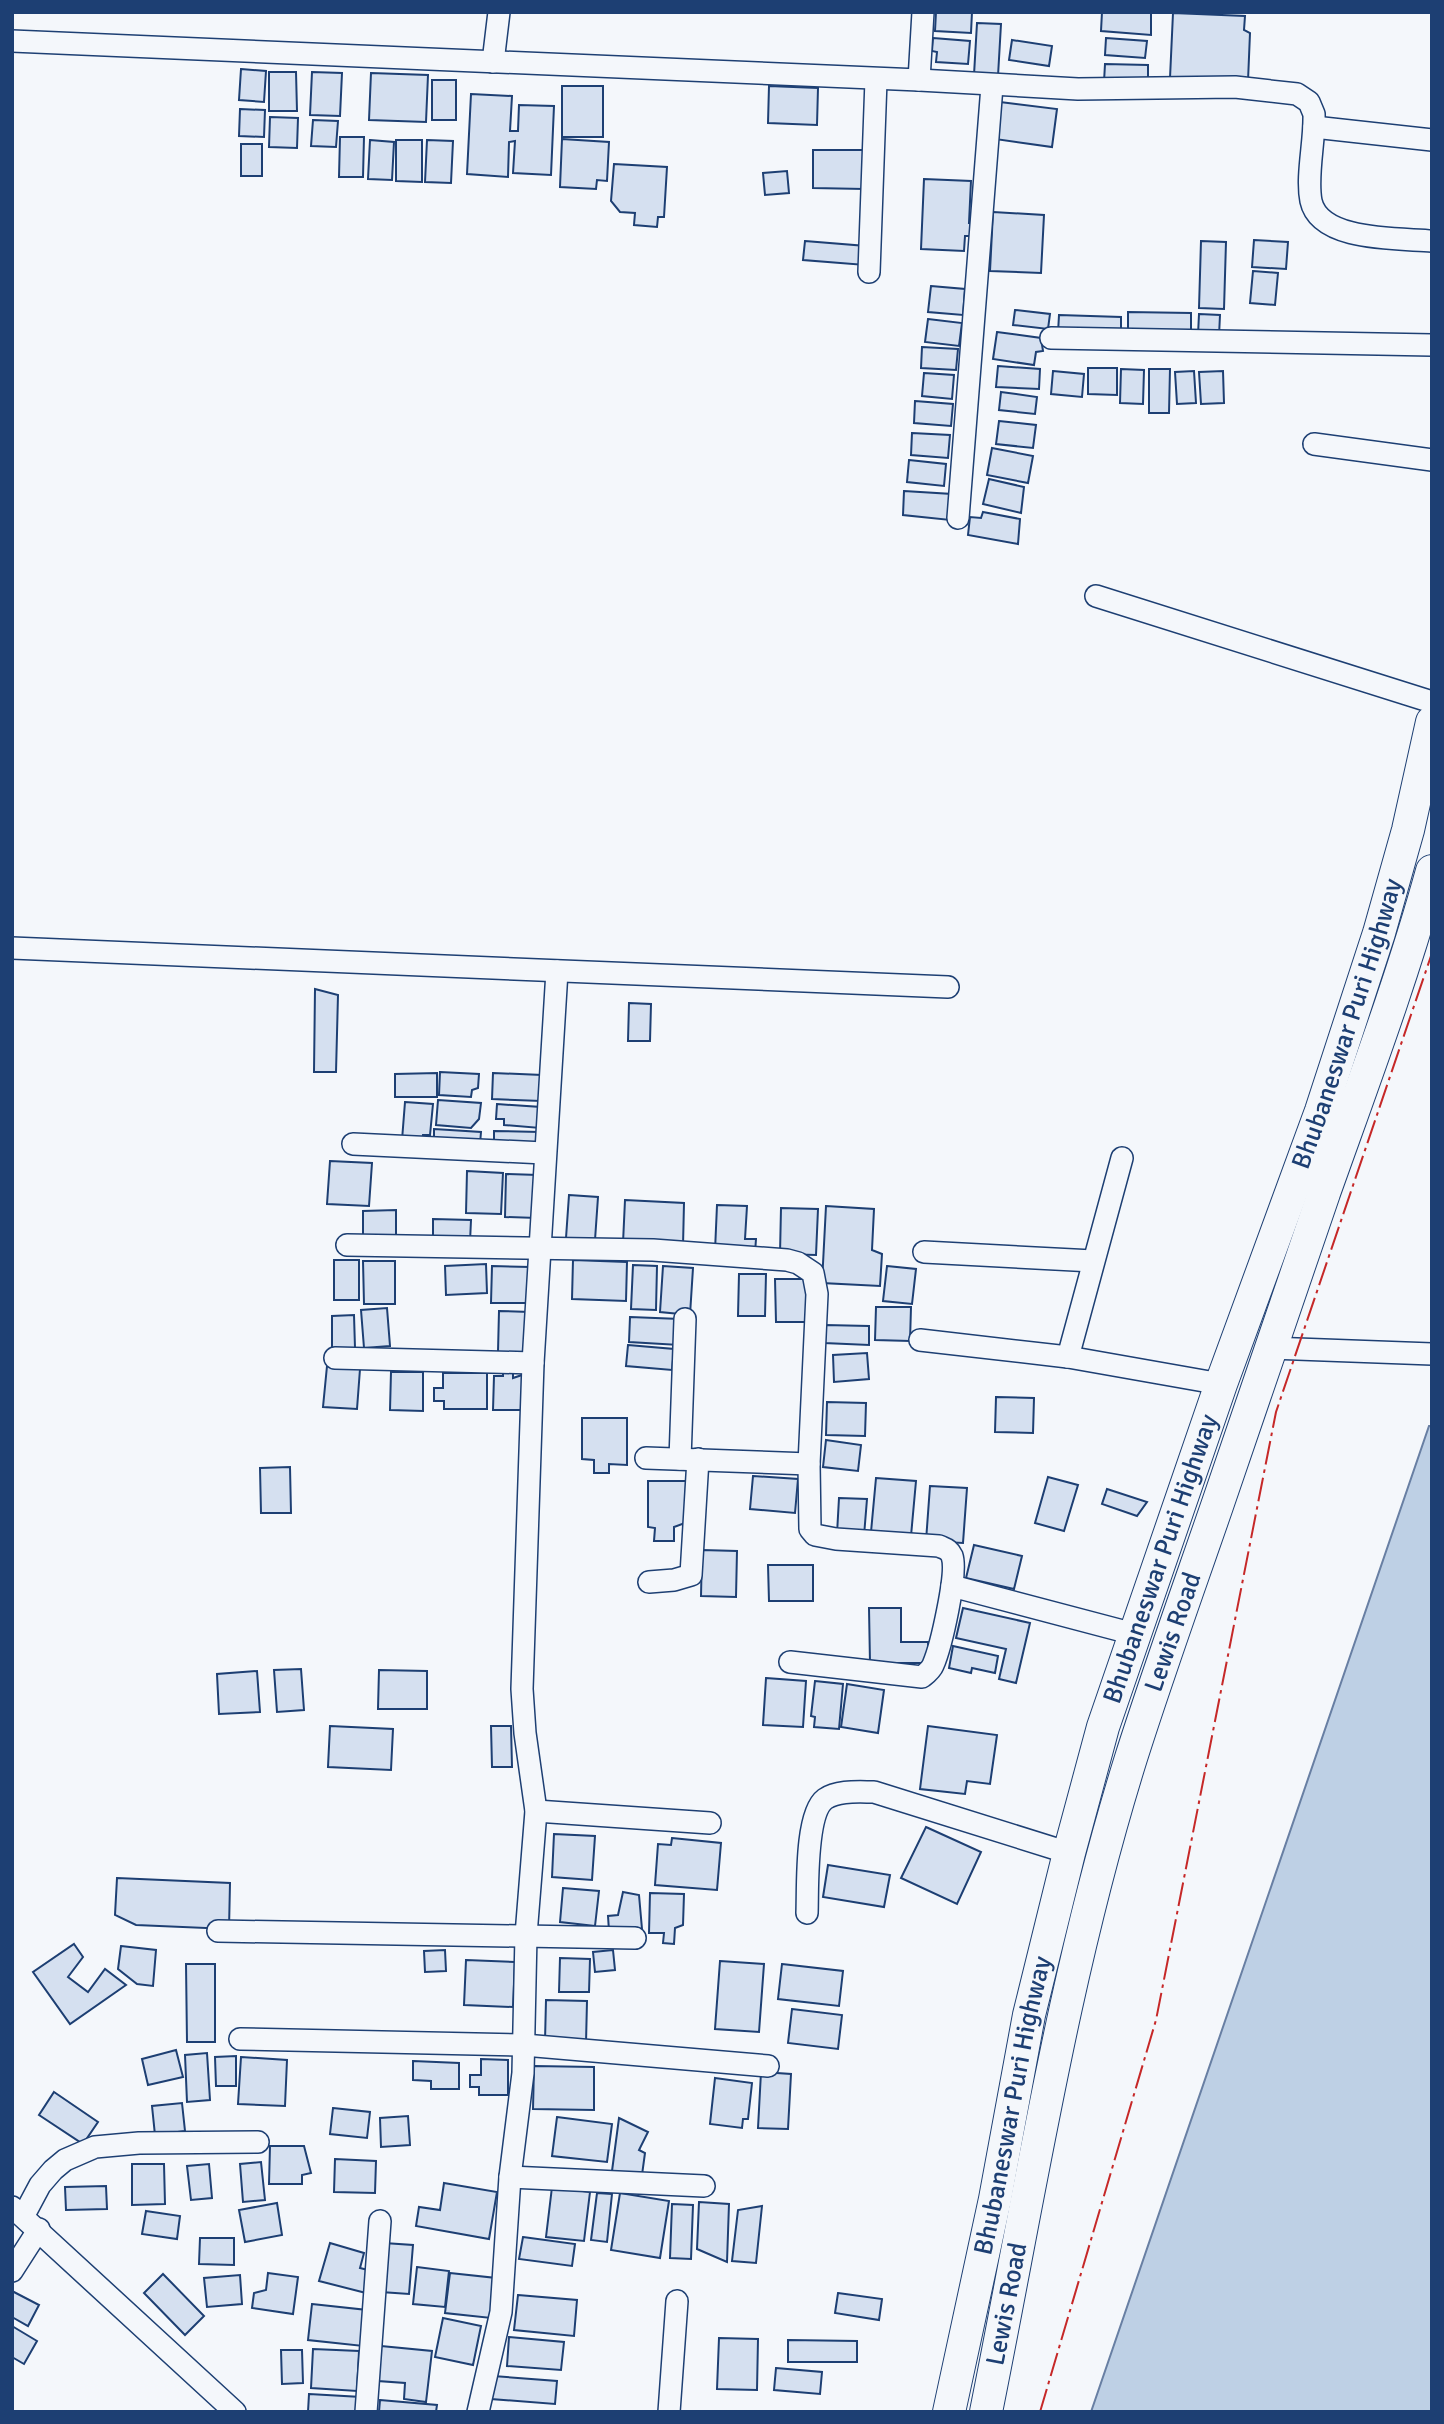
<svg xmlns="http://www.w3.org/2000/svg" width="1444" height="2424" font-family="Signika,sans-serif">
<rect width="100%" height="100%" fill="#f4f7fb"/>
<polygon fill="#bed0e5" stroke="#687fa3" stroke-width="2" points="1429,1426 1432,1426 1432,2412 1091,2412"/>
<g fill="#d5e0f0" stroke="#1d3f73" stroke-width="2">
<polygon points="936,12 972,12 971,33 935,31"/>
<polygon points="1102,12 1151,12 1151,35 1101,31"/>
<polygon points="1173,13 1245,16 1244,30 1250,33 1248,81 1170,78"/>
<polygon points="977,23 1001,24 998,76 974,75"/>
<polygon points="933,38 970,41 968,64 936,62 937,52 932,51"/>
<polygon points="1106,38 1147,41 1145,58 1105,55"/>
<polygon points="1012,40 1052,46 1049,66 1009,60"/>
<polygon points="1105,64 1148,65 1148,83 1104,82"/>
<polygon points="241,69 266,71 264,102 239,100"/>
<polygon points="269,72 296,72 297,111 269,111"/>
<polygon points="312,72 342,73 340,116 310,115"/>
<polygon points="371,73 428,75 426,122 369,120"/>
<rect x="432" y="80" width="24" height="40"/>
<rect x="562" y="86" width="41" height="51"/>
<polygon points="769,86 818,88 817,125 768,123"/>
<polygon points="471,94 512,96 510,131 518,131 519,105 554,106 551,175 513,173 515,141 509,142 508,177 467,174"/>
<polygon points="1000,102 1057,109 1052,147 995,139"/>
<polygon points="240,109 265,110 264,137 239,136"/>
<polygon points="270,117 298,118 297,148 269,147"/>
<polygon points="313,120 338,121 336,147 311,146"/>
<polygon points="340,137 364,137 363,177 339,177"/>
<polygon points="562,139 609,142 607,181 597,180 596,189 560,187"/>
<polygon points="370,140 394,142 392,180 368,179"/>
<polygon points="396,140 422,140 422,182 396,181"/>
<polygon points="427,140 453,141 451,183 425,182"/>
<rect x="241" y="144" width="21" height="32"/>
<polygon points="813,150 864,150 864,189 813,188"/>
<polygon points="614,164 667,167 664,217 658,217 657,227 634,225 635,213 620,212 611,201"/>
<polygon points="787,171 789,193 765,195 763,173"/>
<polygon points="924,179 971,181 969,223 976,223 976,236 965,236 964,251 921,249"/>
<polygon points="993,212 1044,215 1041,273 990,271"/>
<polygon points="1254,240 1288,242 1286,269 1252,267"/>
<polygon points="805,241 866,246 865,265 803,260"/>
<polygon points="1201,241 1226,242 1224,309 1199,308"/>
<polygon points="1253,271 1278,273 1275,305 1250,303"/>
<polygon points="931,286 965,289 963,315 928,312"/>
<polygon points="1015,310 1050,314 1048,329 1013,325"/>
<polygon points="1128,312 1191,313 1191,334 1128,334"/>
<polygon points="1199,314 1220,315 1219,336 1198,335"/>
<polygon points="1059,315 1121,317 1121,336 1058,333"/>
<polygon points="928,319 962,323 959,346 925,342"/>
<polygon points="997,332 1041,338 1043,351 1036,352 1034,365 993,359"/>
<polygon points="922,347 958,349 956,370 921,368"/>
<polygon points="998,366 1040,369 1039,389 996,387"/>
<polygon points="1088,368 1117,368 1117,395 1088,394"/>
<polygon points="1121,369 1144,370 1143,404 1120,403"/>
<polygon points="1149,369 1170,369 1169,413 1149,413"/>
<polygon points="1053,371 1084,374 1082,397 1051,394"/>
<polygon points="1194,371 1196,403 1177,404 1175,372"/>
<polygon points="1223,371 1224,403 1201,404 1199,372"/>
<polygon points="924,373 954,375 952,399 922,396"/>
<polygon points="1001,392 1037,397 1035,414 999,410"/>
<polygon points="915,401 953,404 951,426 914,423"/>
<polygon points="999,421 1036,425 1033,448 996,444"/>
<polygon points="912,433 950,435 948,458 911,455"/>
<polygon points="992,448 1033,456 1028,483 987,475"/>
<polygon points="909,460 946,464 944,486 907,482"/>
<polygon points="989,479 1024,487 1021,513 983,504"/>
<polygon points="904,491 952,494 950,520 903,515"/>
<polygon points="983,512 1020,519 1018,544 968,535 970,517 981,518"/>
<polygon points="315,989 338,995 336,1072 314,1072"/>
<polygon points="629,1003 651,1004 650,1041 628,1041"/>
<polygon points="440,1072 479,1074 478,1088 472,1090 471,1097 439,1095"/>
<polygon points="437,1073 437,1097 395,1097 395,1074"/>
<polygon points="493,1073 542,1075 541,1101 492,1099"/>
<polygon points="438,1100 481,1103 479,1119 471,1128 436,1125"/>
<polygon points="405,1102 433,1104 430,1135 423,1135 422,1141 402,1140"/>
<polygon points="497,1104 541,1107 540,1128 504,1125 504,1119 496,1119"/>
<polygon points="434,1129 481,1132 480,1144 434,1142"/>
<polygon points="494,1131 540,1132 539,1147 494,1142"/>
<polygon points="330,1161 372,1163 369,1206 327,1204"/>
<polygon points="467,1171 503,1173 501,1214 466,1213"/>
<polygon points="506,1174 538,1175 537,1218 505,1217"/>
<polygon points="569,1195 598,1197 595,1240 566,1238"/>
<polygon points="625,1200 684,1203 683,1246 623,1243"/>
<polygon points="717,1205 747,1206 745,1239 756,1239 755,1253 715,1251"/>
<polygon points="826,1206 874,1209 872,1250 882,1254 880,1286 822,1283"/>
<polygon points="781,1208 818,1209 816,1255 780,1254"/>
<polygon points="396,1210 396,1239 363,1239 363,1211"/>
<polygon points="433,1219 471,1220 470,1242 433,1241"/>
<rect x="334" y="1260" width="25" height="40"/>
<polygon points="573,1260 627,1262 626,1301 572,1299"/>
<polygon points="363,1261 395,1261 395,1304 364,1304"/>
<polygon points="486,1264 487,1293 446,1295 445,1266"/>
<polygon points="633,1265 657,1266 656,1310 631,1309"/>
<polygon points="492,1266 530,1267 530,1303 491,1303"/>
<polygon points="663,1266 693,1268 690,1315 660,1312"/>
<polygon points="887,1266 916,1269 912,1304 883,1301"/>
<polygon points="739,1274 766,1274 765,1316 738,1316"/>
<polygon points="775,1279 808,1279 808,1322 776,1322"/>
<polygon points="876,1307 911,1307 910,1341 875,1340"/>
<polygon points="387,1308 390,1346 364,1348 361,1310"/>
<polygon points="499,1311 530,1312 528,1353 498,1352"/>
<polygon points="354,1315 355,1348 332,1349 332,1316"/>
<polygon points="630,1317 680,1319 679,1345 629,1342"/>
<polygon points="825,1325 869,1326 869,1345 824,1343"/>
<polygon points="628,1345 674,1349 672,1370 626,1366"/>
<polygon points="867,1353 869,1379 834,1382 833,1355"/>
<polygon points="327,1366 360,1369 357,1409 323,1407"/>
<polygon points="503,1371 513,1371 513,1378 525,1374 524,1410 493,1410 494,1376 503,1376"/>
<polygon points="391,1372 423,1372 423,1411 390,1410"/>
<polygon points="443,1373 487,1373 487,1409 444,1409 444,1401 434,1401 434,1388 443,1388"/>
<polygon points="996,1397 1034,1398 1033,1433 995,1432"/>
<polygon points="827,1402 866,1403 865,1436 826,1435"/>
<polygon points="582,1418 627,1418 627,1465 609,1464 609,1473 594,1473 594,1460 582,1459"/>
<polygon points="826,1440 861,1445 858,1471 823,1467"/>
<polygon points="290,1467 291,1513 261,1513 260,1468"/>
<polygon points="753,1476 798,1479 795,1513 750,1509"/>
<polygon points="1048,1477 1078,1485 1064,1531 1035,1523"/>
<polygon points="876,1478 916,1481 911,1536 871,1532"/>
<polygon points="648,1481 686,1481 685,1523 674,1527 674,1541 654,1541 655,1528 648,1527"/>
<polygon points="930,1486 967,1488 963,1543 926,1541"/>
<polygon points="1107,1489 1147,1502 1137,1516 1102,1504"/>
<polygon points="839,1498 867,1499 864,1536 837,1534"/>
<polygon points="974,1545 1022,1556 1014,1589 966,1578"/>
<polygon points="702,1550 737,1551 736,1597 701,1596"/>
<polygon points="768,1565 813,1565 813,1601 769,1601"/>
<polygon points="869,1608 901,1608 901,1642 928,1642 929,1663 870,1663"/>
<polygon points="963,1608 1030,1623 1016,1683 999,1679 1006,1649 956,1638"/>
<polygon points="953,1646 998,1656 995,1673 972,1668 971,1673 949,1668"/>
<polygon points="301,1669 304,1710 277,1712 274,1670"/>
<polygon points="379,1670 427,1671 427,1709 378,1709"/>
<polygon points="257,1671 260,1712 219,1714 217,1674"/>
<polygon points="766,1678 806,1681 803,1727 763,1725"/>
<polygon points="815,1681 843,1684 839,1729 814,1727 815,1717 811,1716"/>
<polygon points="847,1684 884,1690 878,1733 841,1727"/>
<polygon points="330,1726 393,1729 391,1770 328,1767"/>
<polygon points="491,1726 511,1726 512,1767 492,1767"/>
<polygon points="928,1726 997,1735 990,1784 967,1781 965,1794 920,1789"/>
<polygon points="926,1827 981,1852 957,1904 901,1878"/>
<polygon points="554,1834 595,1836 592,1880 552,1877"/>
<polygon points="672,1838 721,1843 717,1890 655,1885 658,1844 671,1845"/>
<polygon points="828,1865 890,1875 884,1907 823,1897"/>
<polygon points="117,1878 230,1883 229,1929 136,1925 115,1915"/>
<polygon points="563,1888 599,1891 595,1926 560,1922"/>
<polygon points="623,1892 639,1895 642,1929 609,1931 608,1916 618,1915"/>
<polygon points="650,1893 684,1894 683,1925 675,1928 674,1944 663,1943 664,1933 649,1933"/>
<polygon points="74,1944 83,1957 68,1977 88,1992 105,1969 126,1985 70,2024 33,1972"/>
<polygon points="121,1946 156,1950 153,1986 137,1984 118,1969"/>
<polygon points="445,1950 446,1971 425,1972 424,1951"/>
<polygon points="613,1950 615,1970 595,1972 593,1952"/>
<polygon points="560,1958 590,1959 589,1992 559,1992"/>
<polygon points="466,1960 515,1962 513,2007 464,2005"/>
<polygon points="720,1961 764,1964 759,2032 715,2029"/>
<polygon points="186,1964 215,1964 215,2042 187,2042"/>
<polygon points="782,1964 843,1971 839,2006 778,1999"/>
<polygon points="546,2000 587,2001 586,2043 545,2041"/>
<polygon points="792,2009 842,2015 838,2049 788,2043"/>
<polygon points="176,2050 183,2077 148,2085 142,2059"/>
<polygon points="207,2053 210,2100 187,2102 185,2055"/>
<polygon points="236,2056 236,2086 216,2086 215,2057"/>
<polygon points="241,2057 287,2060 285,2106 238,2104"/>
<polygon points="481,2059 508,2060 508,2095 479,2095 479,2087 470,2087 470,2075 481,2075"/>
<polygon points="413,2061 459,2063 459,2089 431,2089 431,2081 413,2080"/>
<polygon points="534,2066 594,2067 594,2110 533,2109"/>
<polygon points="761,2072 791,2074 788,2129 758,2128"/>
<polygon points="715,2078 752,2083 748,2119 743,2119 742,2128 710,2124"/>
<polygon points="54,2092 98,2122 83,2144 39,2115"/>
<polygon points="182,2103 185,2131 155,2135 152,2106"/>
<polygon points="333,2108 370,2112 367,2138 330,2134"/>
<polygon points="408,2116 410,2145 381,2147 380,2118"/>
<polygon points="557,2117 612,2124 607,2162 552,2156"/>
<polygon points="619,2118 648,2132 639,2150 645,2153 642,2175 612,2171"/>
<polygon points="270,2146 304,2146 311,2173 302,2175 302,2184 269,2184"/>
<polygon points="335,2159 376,2161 375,2193 334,2192"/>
<polygon points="261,2162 265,2200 243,2202 240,2164"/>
<polygon points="132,2164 164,2164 165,2204 132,2205"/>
<polygon points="209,2164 212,2198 191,2200 187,2166"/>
<polygon points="444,2183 497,2192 489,2239 416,2226 419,2207 440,2210"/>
<polygon points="106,2186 107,2209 66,2210 65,2187"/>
<polygon points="552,2187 590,2192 584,2241 546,2237"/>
<polygon points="597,2193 612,2194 607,2242 591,2240"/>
<polygon points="620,2193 669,2201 660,2258 611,2250"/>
<polygon points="699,2202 729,2204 727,2262 697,2249"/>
<polygon points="277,2203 282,2235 245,2242 239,2210"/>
<polygon points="672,2204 693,2205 691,2259 670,2258"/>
<polygon points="762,2206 756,2263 732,2261 738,2210"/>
<polygon points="146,2211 180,2216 177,2239 142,2234"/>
<polygon points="523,2237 575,2244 572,2266 519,2259"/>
<polygon points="200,2238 234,2238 234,2265 199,2264"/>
<polygon points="330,2243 364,2253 360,2268 372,2271 366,2293 319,2281"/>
<polygon points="384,2243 413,2245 409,2294 381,2292"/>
<polygon points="417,2267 449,2271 445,2307 413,2304"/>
<polygon points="268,2273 298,2277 293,2314 252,2308 254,2293 266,2290"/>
<polygon points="450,2273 496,2278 491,2318 445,2313"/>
<polygon points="163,2274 204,2316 185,2335 144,2293"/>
<polygon points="240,2275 242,2304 207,2307 204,2278"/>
<polygon points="12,2291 39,2305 28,2326 12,2317"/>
<polygon points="838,2293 882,2299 879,2320 835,2313"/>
<polygon points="518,2295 577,2300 574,2336 514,2330"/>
<polygon points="312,2304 367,2310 363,2346 308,2340"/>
<polygon points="443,2318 481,2326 473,2365 435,2357"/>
<polygon points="12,2326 37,2341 24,2364 12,2357"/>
<polygon points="509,2337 564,2342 561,2370 507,2366"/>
<polygon points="719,2338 758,2339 757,2390 717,2389"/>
<polygon points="788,2340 857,2341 857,2362 788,2362"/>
<polygon points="381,2346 432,2351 426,2402 404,2399 405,2383 378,2381"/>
<polygon points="313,2349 359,2351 357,2391 311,2388"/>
<polygon points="281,2350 302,2350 303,2383 282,2384"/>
<polygon points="776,2368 822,2372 820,2394 774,2390"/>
<polygon points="493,2376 557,2381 555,2404 491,2399"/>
<polygon points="309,2394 361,2397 360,2412 308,2412"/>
<polygon points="380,2400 437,2405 436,2412 379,2412"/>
</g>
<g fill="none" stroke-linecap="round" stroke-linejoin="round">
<g stroke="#1d3f73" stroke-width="24">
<g id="minor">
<path d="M12 41 919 80 1078 89 1235 87 1297 94 1309 102 1314 114C1315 141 1306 176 1311 201 1320 242 1399 238 1432 241"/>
<polyline points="493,62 499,12"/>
<polyline points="919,80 923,12"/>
<polyline points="1314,127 1432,140"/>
<polyline points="869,272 876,80"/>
<polyline points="1051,338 1432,345"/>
<polyline points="1314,444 1432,460"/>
<polyline points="958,518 992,86"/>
<polyline points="1096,596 1432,702"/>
<polyline points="12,948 948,987"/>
<polyline points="353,1144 544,1153"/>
<path d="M347 1245 653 1250 787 1260 798 1263 813 1273 817 1294 809 1464 810 1529 815 1535 836 1539 939 1546C945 1549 949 1549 952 1556 958 1573 941 1647 933 1665 931 1670 927 1673 922 1677L790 1662"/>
<polyline points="924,1252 1093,1261"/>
<polyline points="920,1340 1068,1357 1221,1384"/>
<polyline points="1270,1348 1432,1354"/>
<polyline points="1068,1357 1122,1158"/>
<polyline points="335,1358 533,1363"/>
<polyline points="646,1458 809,1464"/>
<polyline points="680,1459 685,1319"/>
<polyline points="649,1582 674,1580 691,1575 698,1459"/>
<polyline points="952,1586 1134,1634"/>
<polyline points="536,1811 710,1823"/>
<path d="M807 1913C808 1889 805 1814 825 1799 838 1790 859 1792 874 1792L1069 1853"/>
<polyline points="218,1931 635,1938"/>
<polyline points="240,2039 524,2045 768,2066"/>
<polyline points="510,2177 704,2186"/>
<polyline points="12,2207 235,2412"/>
<polyline points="24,2215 40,2185 53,2170 65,2160 95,2147 139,2143 258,2142"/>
<polyline points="12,2271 39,2229"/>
<polyline points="366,2412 380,2221"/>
<polyline points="478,2412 501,2312 510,2177 523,2073 526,1935 536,1811 525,1733 522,1689 533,1363 557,971"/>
<polyline points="669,2412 677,2301"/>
</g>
</g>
<g stroke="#1d3f73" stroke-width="34">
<g id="highway">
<path id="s1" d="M949 2412 995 2199 1029 2015 1069 1853 1103 1727 1221 1384 1321 1111 1379 933 1408 830 1432 722"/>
<path id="s2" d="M986 2412C1030 2193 1064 1972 1131 1758 1158 1673 1188 1590 1217 1506 1252 1401 1288 1297 1324 1193 1362 1086 1402 980 1432 871"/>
</g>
</g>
<use href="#minor" stroke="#f4f7fb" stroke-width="21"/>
<use href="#highway" stroke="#f4f7fb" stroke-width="32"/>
<polyline stroke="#c62828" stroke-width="2" stroke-dasharray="24 5 3.5 5" stroke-linecap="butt" points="1040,2412 1156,2020 1276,1412 1432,953"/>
</g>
<g text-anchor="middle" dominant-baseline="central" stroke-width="5" stroke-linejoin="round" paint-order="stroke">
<g font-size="26" fill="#1d3f73" stroke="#f4f7fb">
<text stroke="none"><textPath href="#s1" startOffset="1447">Bhubaneswar Puri Highway</textPath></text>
<text stroke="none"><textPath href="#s1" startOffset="880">Bhubaneswar Puri Highway</textPath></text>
<text stroke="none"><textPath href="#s2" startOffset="803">Lewis Road</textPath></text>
<text stroke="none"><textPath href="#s1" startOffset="313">Bhubaneswar Puri Highway</textPath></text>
<text stroke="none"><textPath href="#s2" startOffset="110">Lewis Road</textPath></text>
</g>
</g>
<rect width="1444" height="2424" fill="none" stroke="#1d3f73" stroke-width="28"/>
</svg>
